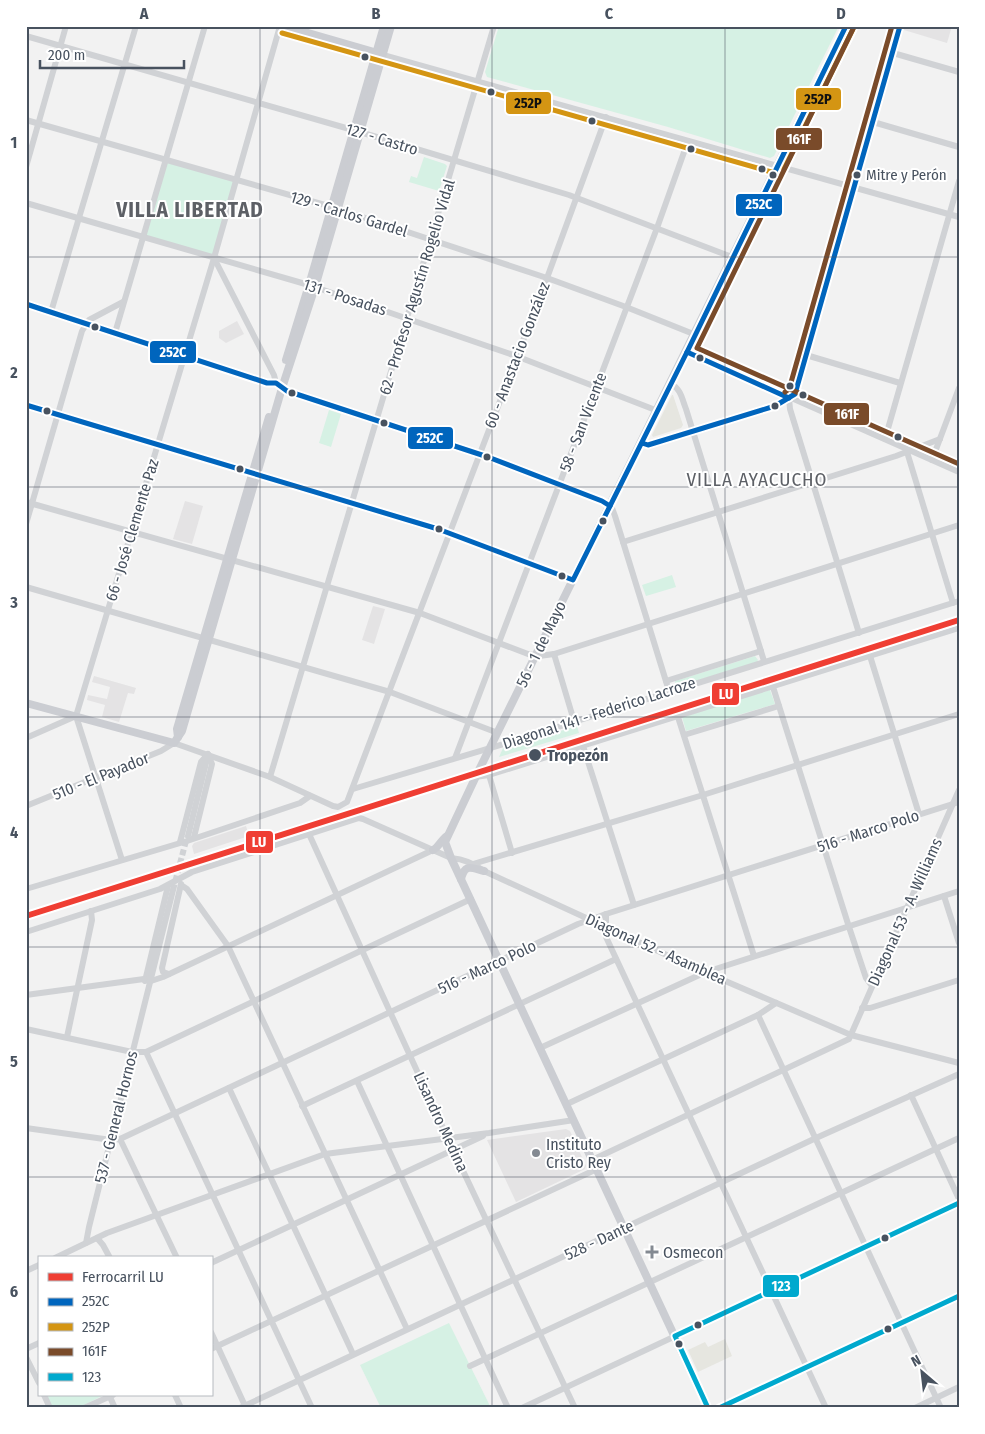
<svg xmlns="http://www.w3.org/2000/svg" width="985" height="1434" font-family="'Fira Sans Condensed',sans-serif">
<rect width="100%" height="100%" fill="#f2f2f2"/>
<g fill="#e6e6e0">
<polygon points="672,395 673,395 683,425 681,428 653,437 652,435"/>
<polygon points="725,1339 732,1356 698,1372 688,1350 705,1342 708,1347"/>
</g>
<g fill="#e4e3e4">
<polygon points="905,26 952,26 947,43 904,30"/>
<polygon points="237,321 244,334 226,343 219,338 219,331"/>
<polygon points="185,501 203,506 192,544 173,539"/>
<polygon points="373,606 385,609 374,644 362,640"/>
<polygon points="94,676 136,688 134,694 128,693 119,722 102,717 105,705 87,700 88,695 107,699 110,687 92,682"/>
<polygon points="246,826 249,836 194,854 192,846 194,843"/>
<polygon points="566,1129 570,1131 586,1166 585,1169 516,1202 487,1140"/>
</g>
<g fill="#d6f1e4">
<polygon points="499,26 839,26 774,156 770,158 668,127 487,77 485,72"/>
<polygon points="424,157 445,164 447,166 439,191 409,182 411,176 417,178"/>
<polygon points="165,161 236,181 214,258 142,238"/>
<polygon points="329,410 341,414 331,447 319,443"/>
<polygon points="672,575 676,587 646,596 642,585"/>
<polygon points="755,656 758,660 757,662 676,687 675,681"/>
<polygon points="770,690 775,704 686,731 682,717"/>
<polygon points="577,726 579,733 499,757 503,748"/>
<polygon points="449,1323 491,1408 381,1408 360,1365"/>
<polygon points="46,1395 104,1395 78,1408 52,1408"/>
</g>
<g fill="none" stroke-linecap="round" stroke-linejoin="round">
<polyline stroke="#d0d2d5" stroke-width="6" stroke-dasharray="6 3" stroke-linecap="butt" points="173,890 187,837"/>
<g stroke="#d0d2d5" stroke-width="6">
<polyline points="26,36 360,132 569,195 732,257"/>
<polyline points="893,53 959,72"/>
<polyline points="383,55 959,217"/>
<polyline points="26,120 332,207 547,278 626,307 696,335"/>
<polyline points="873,122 959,147"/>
<polyline points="26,167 66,26"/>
<polyline points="26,203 309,285 516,356 658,411"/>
<polyline points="214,258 274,375 276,383"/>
<polyline points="26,304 267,383 276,383 287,391 488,457 606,503 612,508 615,516 669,691"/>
<polyline points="51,312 136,26"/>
<polyline points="115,333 205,26"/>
<polyline points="687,352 959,472"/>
<polyline points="806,355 900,383"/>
<path d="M671 384C681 389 682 399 686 409L764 661"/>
<polyline points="789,398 790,409 859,633"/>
<polyline points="26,405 438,529 573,580"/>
<polyline points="885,439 959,181"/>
<polyline points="642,443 648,445 654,443 775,406 783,402 795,394 900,26"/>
<polyline points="907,452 953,603"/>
<polyline points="932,460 959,388"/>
<polyline points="26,502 420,613 528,654 539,656 554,654 959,525"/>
<polyline points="26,524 82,331 89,320 123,302"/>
<polyline points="623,542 896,456 940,439"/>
<polyline points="26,587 390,692 498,733"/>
<polyline points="554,654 574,721"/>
<polyline points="870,656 919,814"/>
<polyline points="666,681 761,651"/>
<polyline points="773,687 849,927 866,978 872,986"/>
<polyline points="76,716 214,258 280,26"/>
<polyline points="76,716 122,860"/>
<polyline points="678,717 754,956"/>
<polyline points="684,735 779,706"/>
<polyline points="26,738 76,716"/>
<polyline points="583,746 634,905"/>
<polyline points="455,758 657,228 688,141"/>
<polyline points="489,775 512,853"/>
<polyline points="270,777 494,26"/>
<polyline points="475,777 489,775 959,628"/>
<polyline points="353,789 510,742 959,601"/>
<polyline points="26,806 161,751 174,743 270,777 333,806 338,807 347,802 547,278 606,117"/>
<polyline points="309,834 448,1139 575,1408"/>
<polyline points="188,836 208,755"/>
<polyline points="194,837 212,764 208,754"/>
<polyline points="180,842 201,762 208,754"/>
<polyline points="473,864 703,795 959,714"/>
<polyline points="181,885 187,889 228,946 407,1329"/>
<polyline points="26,889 187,841 300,803 310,796"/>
<polyline points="944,896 959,943"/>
<polyline points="606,914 606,937 826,1408"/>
<path d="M26 932 160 889 192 872 359 818 363 819 451 858C462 859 475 864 484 871L695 968 851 1035 959 1063"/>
<polyline points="169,974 163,972 162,968 181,884"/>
<polyline points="145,981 168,886"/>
<polyline points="151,981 163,977 433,850"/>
<polyline points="26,995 144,979"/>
<polyline points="862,1008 870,1008 959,980"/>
<polyline points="758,1015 941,1408"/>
<polyline points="26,1029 132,1052 146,1052 471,899"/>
<polyline points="67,1037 92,920 91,911"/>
<polyline points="540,1048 706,972 959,891"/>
<polyline points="146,1052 312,1408"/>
<polyline points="357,1081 508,1408"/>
<polyline points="229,1088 353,1354"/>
<polyline points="911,1095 959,1199"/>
<polyline points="567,1104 758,1015 776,1003"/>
<polyline points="302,1106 616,959"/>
<polyline points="26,1128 111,1140 120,1139 578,924 606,914 959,802"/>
<polyline points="120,1139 177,1258"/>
<polyline points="592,1160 849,1039 959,790"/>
<polyline points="97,1238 103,1245 110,1258"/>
<polyline points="86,1243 89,1227 173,890"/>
<polyline points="55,1258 107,1233 325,1154 489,1133 574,1120"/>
<polyline points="211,1263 483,1136"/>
<polyline points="26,1271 39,1265"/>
<polyline points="211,1332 246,1408"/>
<polyline points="26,1349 39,1343"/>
<polyline points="211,1349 597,1169"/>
<polyline points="26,1357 39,1383"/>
<polyline points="470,1366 959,1138"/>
<polyline points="44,1395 50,1408"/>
<polyline points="109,1395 115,1408"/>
<polyline points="175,1395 181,1408"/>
<polyline points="84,1408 113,1395"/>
<polyline points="240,1408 816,1138 959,1074"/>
<polyline points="522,1408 959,1203"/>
<polyline points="718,1408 959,1296"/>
<polyline points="915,1408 959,1387"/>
</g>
<g stroke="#cbcdd2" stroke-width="8">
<polyline points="284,26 381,54"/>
<polyline points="286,360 309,285 384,26"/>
<polyline points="26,703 174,743 182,731 282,388 315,287 391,26"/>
<polyline points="178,737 177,729 269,417"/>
<path d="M433 850C438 848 441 840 447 836"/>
<path d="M461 879C465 863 471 868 484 871"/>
<path d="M708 1408 451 858 445 842 478 772C602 524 724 275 846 26"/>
</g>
<g stroke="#fff" stroke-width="9">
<g id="bus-1">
<polyline points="26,304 267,383 276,383 287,391 488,457 602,501 610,506"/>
<polyline points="687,352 789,398"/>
<polyline points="26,405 438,529 573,580 687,352 846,26"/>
<polyline points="642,443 648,445 775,406 795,394 900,26"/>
</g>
</g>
<g stroke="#fff" stroke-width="9">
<g id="bus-2">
<polyline points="282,33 775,173"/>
<polyline points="784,169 853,29"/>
</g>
</g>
<g stroke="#fff" stroke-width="9">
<g id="bus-3">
<polyline points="853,29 697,348 959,464"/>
<polyline points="785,392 789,389 790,386 892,26"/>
</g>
</g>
<g stroke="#fff" stroke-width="9">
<g id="bus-4">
<polyline points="708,1408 675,1336 959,1203"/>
<polyline points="719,1408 959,1296"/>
</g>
</g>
<use href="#bus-1" stroke="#0065bd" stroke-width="5"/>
<use href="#bus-2" stroke="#d49513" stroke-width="5"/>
<use href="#bus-3" stroke="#7a4b2a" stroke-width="5"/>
<use href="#bus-4" stroke="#00a9ce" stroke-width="5"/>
<g stroke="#fff" stroke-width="10">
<polyline id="rail-1" points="26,916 959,620"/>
</g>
<use href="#rail-1" stroke="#ef3e33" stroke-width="6"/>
</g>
<path fill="none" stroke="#48525f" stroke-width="1" stroke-opacity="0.55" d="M260 26V1408M492 26V1408M725 26V1408M26 257H959M26 487H959M26 717H959M26 947H959M26 1177H959"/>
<g fill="#48525f" stroke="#fff" stroke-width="2">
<circle cx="365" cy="57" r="4.5"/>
<circle cx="491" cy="92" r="4.5"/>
<circle cx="592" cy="121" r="4.5"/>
<circle cx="691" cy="149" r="4.5"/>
<circle cx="762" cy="169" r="4.5"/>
<circle cx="773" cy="175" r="4.5"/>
<circle cx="857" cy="175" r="4.5"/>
<circle cx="95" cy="327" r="4.5"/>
<circle cx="700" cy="358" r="4.5"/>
<circle cx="790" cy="386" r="4.5"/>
<circle cx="292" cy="393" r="4.5"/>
<circle cx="803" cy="395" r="4.5"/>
<circle cx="775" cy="406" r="4.5"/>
<circle cx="47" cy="411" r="4.5"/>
<circle cx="384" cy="423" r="4.5"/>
<circle cx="898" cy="437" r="4.5"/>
<circle cx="487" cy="457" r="4.5"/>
<circle cx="240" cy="469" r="4.5"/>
<circle cx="603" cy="521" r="4.5"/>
<circle cx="439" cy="529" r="4.5"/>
<circle cx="562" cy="576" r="4.5"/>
<circle cx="535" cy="755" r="7"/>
<circle cx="885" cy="1238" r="4.5"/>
<circle cx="698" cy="1325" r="4.5"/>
<circle cx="888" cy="1329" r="4.5"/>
<circle cx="679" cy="1344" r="4.5"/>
</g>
<g fill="#848a92" stroke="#fff" stroke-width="2">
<circle cx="536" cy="1153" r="5"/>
<path d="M649.5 1244.5h5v5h5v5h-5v5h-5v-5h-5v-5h5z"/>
</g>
<g text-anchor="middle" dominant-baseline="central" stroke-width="4" stroke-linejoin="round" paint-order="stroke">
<g font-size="15" fill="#48525f" stroke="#fff" text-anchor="start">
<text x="866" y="175">Mitre y Perón</text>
</g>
<g font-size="16" fill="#48525f" stroke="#fff">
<text transform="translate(382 139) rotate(17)">127 - Castro</text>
<text transform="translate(349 214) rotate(17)">129 - Carlos Gardel</text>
<text transform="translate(417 287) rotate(-73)">62 - Profesor Agustín Rogelio Vidal</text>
<text transform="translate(345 297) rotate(18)">131 - Posadas</text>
<text transform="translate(517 355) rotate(-69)">60 - Anastacio González</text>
<text transform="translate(583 422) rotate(-69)">58 - San Vicente</text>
<text transform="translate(132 530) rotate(-73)">66 - José Clemente Paz</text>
<text transform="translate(541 644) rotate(-64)">56 - 1 de Mayo</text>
<text transform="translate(599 713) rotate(-18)">Diagonal 141 - Federico Lacroze</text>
<text transform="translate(101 776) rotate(-22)">510 - El Payador</text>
<text transform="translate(868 831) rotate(-18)">516 - Marco Polo</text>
<text transform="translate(905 912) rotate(-66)">Diagonal 53 - A. Williams</text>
<text transform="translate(656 949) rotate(24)">Diagonal 52 - Asamblea</text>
<text transform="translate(487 967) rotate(-25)">516 - Marco Polo</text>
<text transform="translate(116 1117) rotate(-76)">537 - General Hornos</text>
<text transform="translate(441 1122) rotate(65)">Lisandro Medina</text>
<text transform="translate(599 1240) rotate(-25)">528 - Dante</text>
</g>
<g font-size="16" font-weight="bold" fill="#48525f" stroke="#fff" text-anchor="start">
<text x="547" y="755">Tropezón</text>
</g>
<g font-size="16" fill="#48525f" stroke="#fff" text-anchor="start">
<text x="546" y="1144">Instituto<tspan x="546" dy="18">Cristo Rey</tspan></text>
<text x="663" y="1252">Osmecon</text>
</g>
<g font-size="19" letter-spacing="1" fill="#5d6066" stroke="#fff">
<text x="757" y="479">VILLA AYACUCHO</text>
</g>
<g font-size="21" font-weight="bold" letter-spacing="1" fill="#5d6066" stroke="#fff">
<text x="190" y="210">VILLA LIBERTAD</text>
</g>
</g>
<g stroke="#fff" stroke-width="2">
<rect x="795" y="87" width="47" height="24" rx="5" fill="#d49513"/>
<rect x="505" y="91" width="47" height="24" rx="5" fill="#d49513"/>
<rect x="775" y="127" width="48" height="24" rx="5" fill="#7a4b2a"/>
<rect x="735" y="193" width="48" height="24" rx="5" fill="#0065bd"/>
<rect x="149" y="340" width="48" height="24" rx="5" fill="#0065bd"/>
<rect x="823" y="402" width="47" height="24" rx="5" fill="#7a4b2a"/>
<rect x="407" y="426" width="47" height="24" rx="5" fill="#0065bd"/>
<rect x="711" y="682" width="29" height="24" rx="5" fill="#ef3e33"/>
<rect x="245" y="830" width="29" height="24" rx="5" fill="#ef3e33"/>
<rect x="762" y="1274" width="38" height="24" rx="5" fill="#00a9ce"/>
</g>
<g font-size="14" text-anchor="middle" font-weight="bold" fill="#fff">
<text x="799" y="144">161F</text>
<text x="759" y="209">252C</text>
<text x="173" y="357">252C</text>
<text x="847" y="419">161F</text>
<text x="430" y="443">252C</text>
<text x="726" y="699">LU</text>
<text x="259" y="847">LU</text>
<text x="781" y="1291">123</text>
</g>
<g font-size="14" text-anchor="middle" font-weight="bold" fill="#111">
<text x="818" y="104">252P</text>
<text x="528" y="108">252P</text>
</g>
<rect width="985" height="1434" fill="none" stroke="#ffffff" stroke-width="55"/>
<rect x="38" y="1256" width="175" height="140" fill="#ffffff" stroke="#b6babf"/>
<rect x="48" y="1273" width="25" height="8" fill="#ef3e33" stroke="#b6babf"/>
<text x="82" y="1282" font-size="15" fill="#48525f">Ferrocarril LU</text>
<rect x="48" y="1298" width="25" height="8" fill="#0065bd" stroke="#b6babf"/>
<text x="82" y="1306" font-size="15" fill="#48525f">252C</text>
<rect x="48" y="1323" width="25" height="8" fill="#d49513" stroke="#b6babf"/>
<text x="82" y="1332" font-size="15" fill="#48525f">252P</text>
<rect x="48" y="1348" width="25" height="8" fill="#7a4b2a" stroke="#b6babf"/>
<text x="82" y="1356" font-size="15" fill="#48525f">161F</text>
<rect x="48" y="1373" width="25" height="8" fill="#00a9ce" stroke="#b6babf"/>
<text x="82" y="1382" font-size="15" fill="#48525f">123</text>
<g transform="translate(922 1372) rotate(332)" stroke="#ffffff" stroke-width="4" paint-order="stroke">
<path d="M0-4L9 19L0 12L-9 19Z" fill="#48525f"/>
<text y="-8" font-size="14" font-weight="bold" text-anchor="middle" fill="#48525f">N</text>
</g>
<path d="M40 60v8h144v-8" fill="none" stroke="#48525f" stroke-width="2.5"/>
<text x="48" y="60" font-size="15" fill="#48525f" stroke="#ffffff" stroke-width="4" paint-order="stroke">200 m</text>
<rect x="28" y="28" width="930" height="1378" fill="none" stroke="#48525f" stroke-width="2"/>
<g font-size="16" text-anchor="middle" font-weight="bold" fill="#48525f">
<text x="144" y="19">A</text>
<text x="376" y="19">B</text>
<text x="609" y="19">C</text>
<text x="841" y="19">D</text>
<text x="14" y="148">1</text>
<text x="14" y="378">2</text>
<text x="14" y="608">3</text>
<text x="14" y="838">4</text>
<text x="14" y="1067">5</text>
<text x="14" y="1297">6</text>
</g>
</svg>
